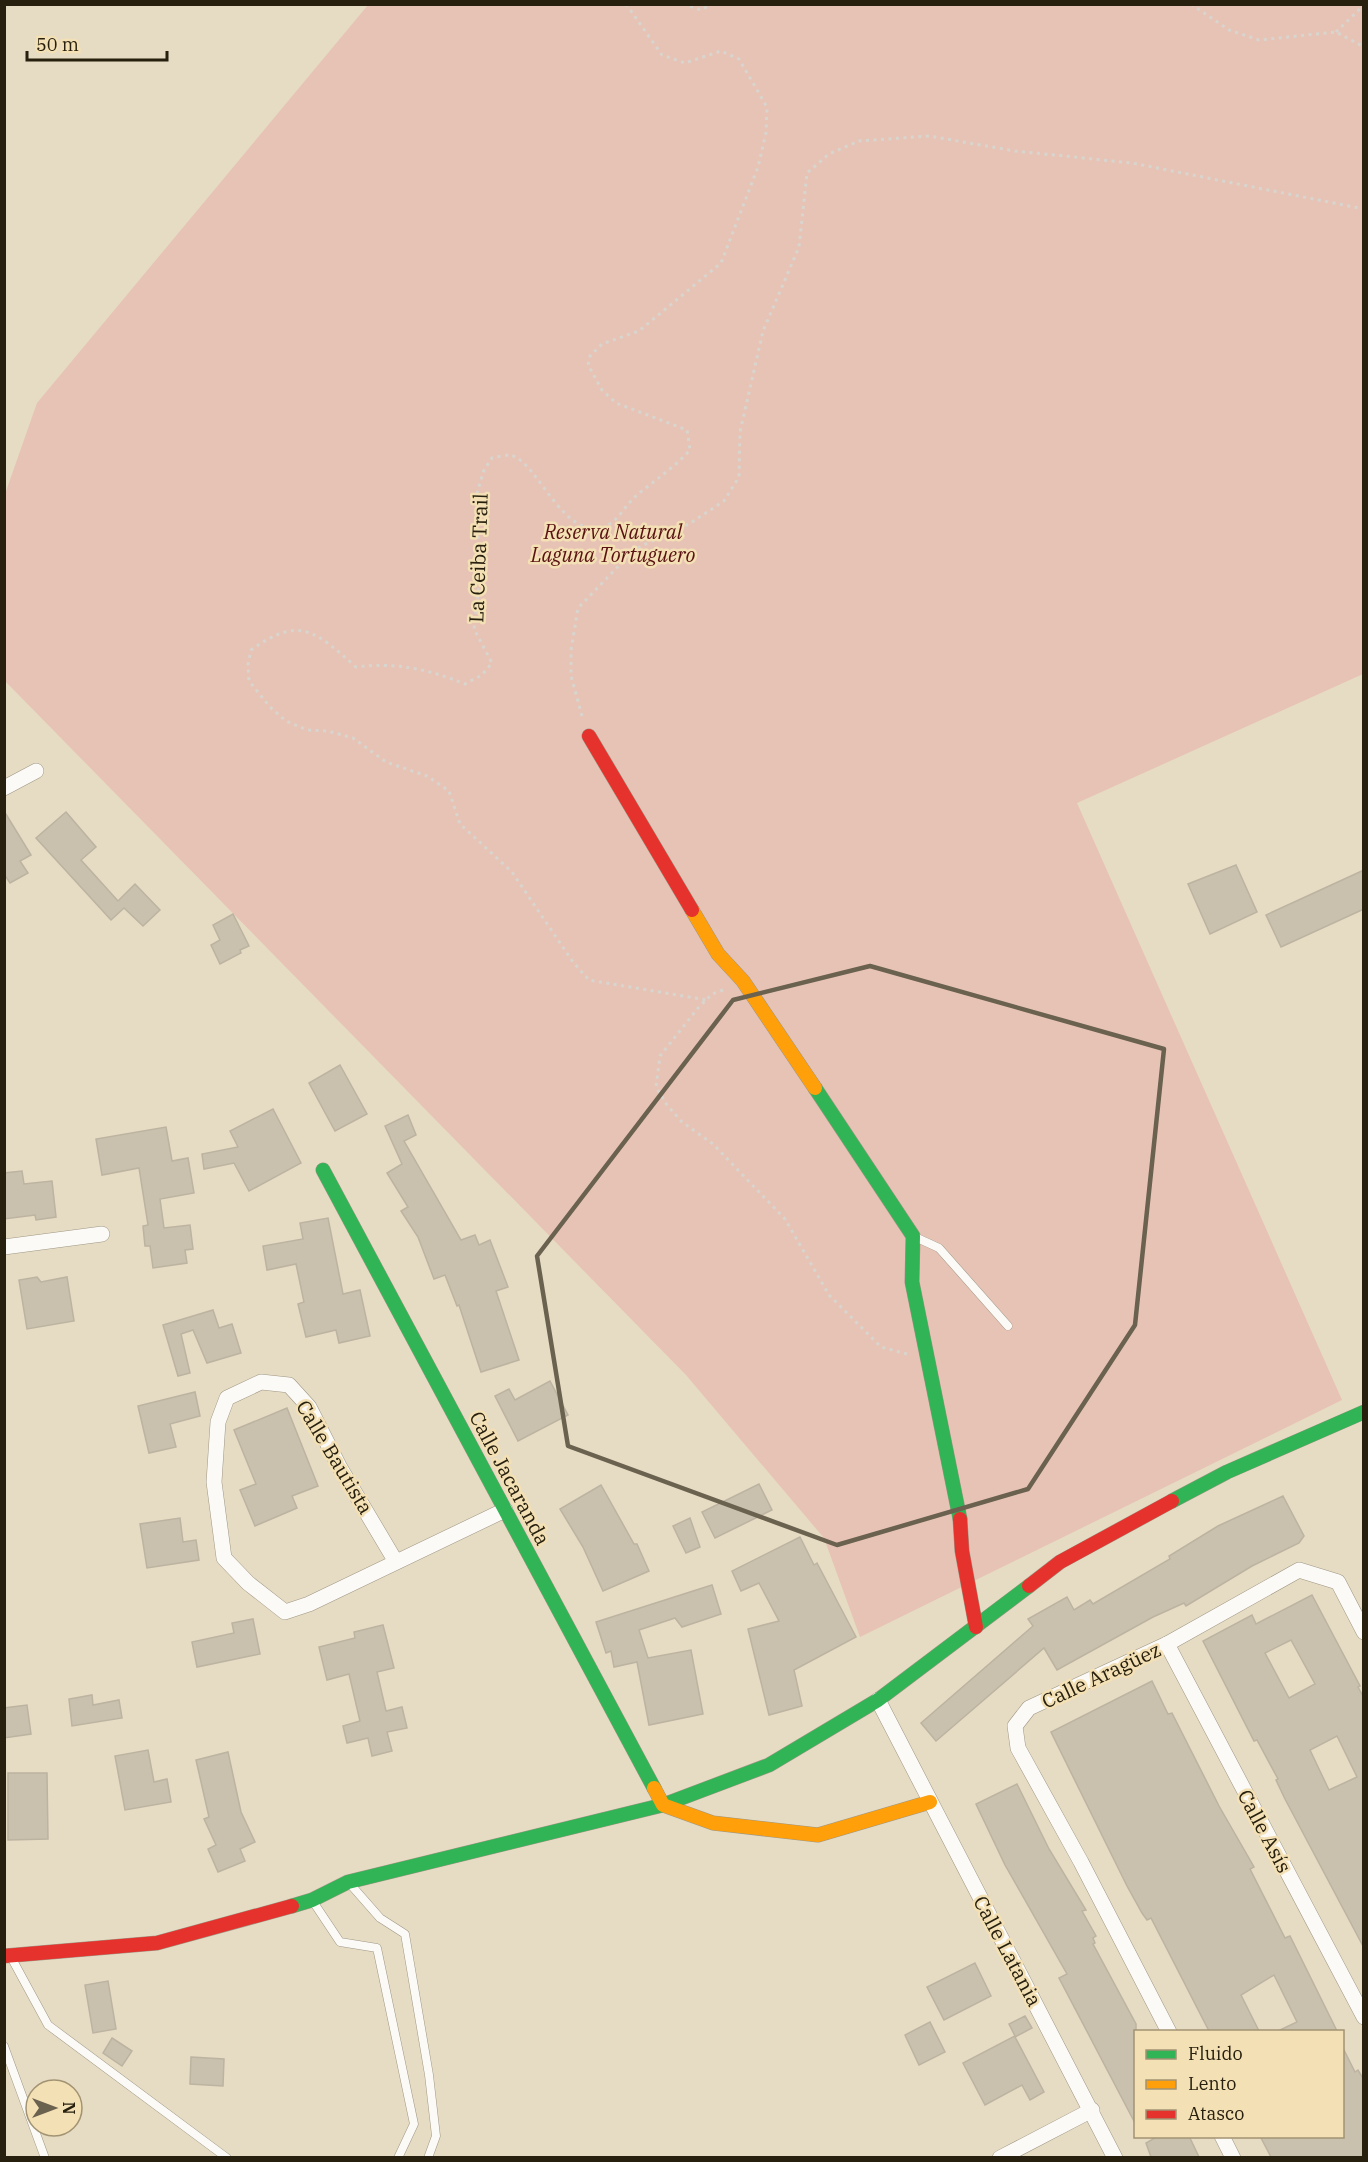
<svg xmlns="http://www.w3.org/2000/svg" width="1368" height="2162" font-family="'IBM Plex Serif',serif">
<rect width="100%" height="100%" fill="#e6dbc3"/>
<polygon fill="#e7c3b5" points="368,5 1363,5 1363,674 1077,803 1342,1400 860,1637 824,1538 686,1375 5,681 5,494 37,403"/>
<g fill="#c9c0ae" stroke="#bcb3a0" stroke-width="1.5" fill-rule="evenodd">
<polygon points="4,811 31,855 20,861 28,873 10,883 4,874"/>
<polygon points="66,812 96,847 81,860 118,901 135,884 160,910 143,926 124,908 111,920 36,838"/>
<polygon points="1236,865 1257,912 1210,934 1188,884"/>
<polygon points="1364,870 1364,909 1281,947 1266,915"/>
<polygon points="233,914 249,946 240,950 241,953 220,964 211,945 220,940 213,925"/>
<polygon points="340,1065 367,1114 335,1131 309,1083"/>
<polygon points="273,1109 301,1163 249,1191 234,1163 204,1169 202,1154 238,1147 230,1131"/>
<polygon points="408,1115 416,1135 404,1141 461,1240 475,1235 479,1245 490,1240 508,1287 496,1291 519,1360 481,1372 459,1305 457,1306 445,1275 434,1279 418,1237 401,1211 408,1207 387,1173 402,1164 385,1126"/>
<polygon points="166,1127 172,1161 188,1158 194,1193 160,1199 164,1228 190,1225 193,1249 185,1250 187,1263 153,1268 150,1246 145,1246 143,1226 148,1225 139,1168 102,1175 96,1139"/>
<polygon points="22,1171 24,1184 52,1181 56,1217 36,1220 35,1215 4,1219 4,1173"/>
<polygon points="328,1218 343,1294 360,1290 370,1336 339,1343 336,1330 306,1337 298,1304 304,1302 296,1264 267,1270 263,1246 303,1239 300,1223"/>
<polygon points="37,1277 41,1282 67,1277 74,1321 27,1329 19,1280"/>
<polygon points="213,1310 219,1328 232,1324 241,1353 207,1363 193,1330 181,1334 190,1373 178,1376 163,1325"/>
<polygon points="550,1381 568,1415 518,1441 495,1396 509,1389 515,1400"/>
<polygon points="195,1392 200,1416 170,1424 176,1447 149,1453 138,1406"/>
<polygon points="287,1408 318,1486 292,1496 297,1508 255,1526 240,1490 256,1484 234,1430"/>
<polygon points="759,1484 772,1510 715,1538 702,1512"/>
<polygon points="601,1485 634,1544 637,1544 649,1571 603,1591 583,1547 560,1509"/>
<polygon points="1283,1496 1304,1536 1299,1543 1252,1566 1186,1606 1184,1603 1153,1617 1057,1670 1044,1648 936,1741 921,1723 1033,1626 1028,1619 1067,1597 1074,1610 1090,1600 1093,1604 1170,1559 1169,1556 1218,1526"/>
<polygon points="180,1518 183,1542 196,1540 199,1560 147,1568 140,1524"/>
<polygon points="690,1518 700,1547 686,1553 673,1526"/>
<polygon points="800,1537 814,1565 817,1563 856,1637 794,1670 802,1706 769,1715 748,1629 779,1621 759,1583 741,1591 732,1571"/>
<polygon points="712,1585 721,1614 682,1627 675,1618 639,1630 648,1658 691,1650 703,1714 649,1725 637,1662 614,1667 611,1651 606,1653 596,1622"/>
<path d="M1312 1595 1360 1686 1358 1687 1364 1698V1948L1285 1799 1276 1780 1278 1779 1257 1740 1254 1741 1203 1641 1252 1615 1256 1624ZM1291 1640 1315 1684 1289 1698 1265 1653ZM1337 1736 1357 1777 1329 1790 1310 1750Z"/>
<polygon points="253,1619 260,1654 197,1667 192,1642 234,1633 232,1623"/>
<polygon points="383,1625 394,1668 377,1672 386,1711 402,1707 407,1728 387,1732 392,1751 372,1756 368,1738 347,1743 343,1726 360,1721 349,1674 327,1680 319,1647 355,1638 354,1632"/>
<polygon points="1152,1681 1168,1714 1172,1713 1219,1806 1254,1867 1250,1869 1285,1938 1290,1936 1337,2031 1278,2031 1297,2022 1274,1975 1241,1995 1259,2031 1209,2031 1151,1918 1147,1920 1142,1913 1127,1886 1051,1732"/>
<polygon points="92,1695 93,1705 119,1700 122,1718 72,1726 69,1699"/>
<polygon points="27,1705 31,1734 4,1738 4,1708"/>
<polygon points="148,1750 154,1782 167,1779 171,1802 125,1810 115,1756"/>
<polygon points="228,1752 241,1812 255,1842 240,1849 245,1861 218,1872 208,1849 216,1845 204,1819 209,1817 196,1760"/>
<polygon points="8,1773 47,1773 48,1839 8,1840"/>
<polygon points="1017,1784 1049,1849 1086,1910 1082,1911 1096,1936 1093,1938 1095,1943 1093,1944 1136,2024 1136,2125 1059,1978 1067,1974 1005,1865 976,1804"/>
<polygon points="975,1963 991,1996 944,2020 927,1987"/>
<polygon points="108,1981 116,2029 93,2033 85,1985"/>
<polygon points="1025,2016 1032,2028 1015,2037 1044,2092 1030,2100 1022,2085 985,2105 963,2063 1015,2036 1009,2024"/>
<polygon points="930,2022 945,2052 919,2065 905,2035"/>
<polygon points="112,2038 132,2051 122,2066 103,2053"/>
<polygon points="1342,2046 1355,2072 1358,2070 1364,2080 1364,2157 1271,2157 1260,2136 1342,2136"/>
<polygon points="191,2057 224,2059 223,2086 190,2084"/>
<polygon points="1158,2136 1189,2136 1199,2157 1151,2157 1146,2143"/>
</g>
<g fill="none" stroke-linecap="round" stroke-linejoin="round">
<g stroke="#9f9785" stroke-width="9">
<g id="lane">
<polyline points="915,1237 939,1248 1008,1326"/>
<polyline points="351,1885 380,1918 405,1934 429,2075 436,2136 428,2158"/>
<polyline points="314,1903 340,1942 377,1948 414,2124 398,2158"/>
<polyline points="11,1957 48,2025 227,2158"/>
<polyline points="4,2046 45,2158"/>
</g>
</g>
<g stroke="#9f9785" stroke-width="16">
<g id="street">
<polyline points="4,788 36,771"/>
<polyline points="4,1247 102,1234"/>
<polyline points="396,1562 339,1466 309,1407 289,1385 261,1382 227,1398 218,1422 214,1482 224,1558 248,1583 285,1612 309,1604 505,1510"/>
<polyline points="1167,1644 1364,2017"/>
<polyline points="878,1700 1115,2158"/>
<polyline points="1169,2032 1081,1862 1018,1748 1015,1726 1029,1708 1167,1644 1299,1570 1338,1582 1364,1632"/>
<polyline points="1222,2136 1233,2158"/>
<polyline points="1000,2158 1092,2110"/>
</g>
</g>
<g stroke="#9f9785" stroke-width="15">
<g id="fast">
<polyline points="815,1088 913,1236 912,1282 960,1519"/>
<polyline points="323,1170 654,1788"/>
<polyline points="1172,1501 1227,1472 1364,1412"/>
<polyline points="292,1906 312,1900 348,1882 663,1805 769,1765 878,1700 1029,1586"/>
</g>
</g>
<g stroke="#9f9785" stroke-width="15">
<g id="slow">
<polyline points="692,910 718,954 743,981 815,1088"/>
<polyline points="654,1788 663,1805 713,1823 818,1835 930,1802"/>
</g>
</g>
<g stroke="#9f9785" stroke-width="15">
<g id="jam">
<polyline points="589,736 692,910"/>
<polyline points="960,1519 962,1551 976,1627"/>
<polyline points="1029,1586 1060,1562 1172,1501"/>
<polyline points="4,1956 157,1943 292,1906"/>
</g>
</g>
<g stroke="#d8d5ce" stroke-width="3" stroke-dasharray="3 4.5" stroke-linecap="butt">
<path d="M626 4 662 55 685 63 721 51 739 59 767 107 766 133 758 167 721 263 639 331 602 344 590 356 588 365 602 390 616 403 687 430 690 450C675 467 655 480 637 495 627 503 619 519 608 525 565 547 538 460 510 455 505 455 497 457 492 458L484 470 477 493 479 585 474 629 492 663 482 675 465 684C428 669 396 662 356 667 315 631 300 615 251 650L248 665 249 681 270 707 286 721 307 730 328 731 353 738 386 762 427 776 449 791 460 824 512 872 573 962 589 980 707 1000"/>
<polyline points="683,4 701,10 712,4"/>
<polyline points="1191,4 1229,30 1259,40 1336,32 1364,47"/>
<polyline points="1336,32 1364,5"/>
<polyline points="582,716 571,676 571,650 578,608 635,549 689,524 724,501 739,477 740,432 763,331 799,247 807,173 829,154 859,141 929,136 1015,151 1132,163 1364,209"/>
<polyline points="723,990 712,994 698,1008 660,1056 656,1087 667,1105 682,1122 713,1144 785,1219 829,1295 881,1347 907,1354"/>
</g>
<use href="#lane" stroke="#fbfaf6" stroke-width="8"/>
<use href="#street" stroke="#fbfaf6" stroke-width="15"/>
<use href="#fast" stroke="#30b455" stroke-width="14"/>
<use href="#slow" stroke="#ff9f0a" stroke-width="14"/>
<use href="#jam" stroke="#e5322d" stroke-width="14"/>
</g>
<path fill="none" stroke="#6a614e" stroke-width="4.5" stroke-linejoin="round" d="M870 966 1164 1049 1135 1325 1028 1489 837 1545 568 1446 537 1256 733 1000Z"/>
<g text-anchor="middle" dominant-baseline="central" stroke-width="5" stroke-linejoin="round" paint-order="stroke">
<g font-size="20" font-style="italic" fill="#591112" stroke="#f4e0b5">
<text x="613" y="531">Reserva Natural<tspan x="613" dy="23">Laguna Tortuguero</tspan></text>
</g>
<g font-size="20" fill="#27200f" stroke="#f4e0b5">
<text transform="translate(478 558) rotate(-88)">La Ceiba Trail</text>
<text transform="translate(335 1457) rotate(59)">Calle Bautista</text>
<text transform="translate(510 1478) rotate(62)">Calle Jacaranda</text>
<text transform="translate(1101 1675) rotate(-25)">Calle Aragüez</text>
<text transform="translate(1265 1831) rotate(62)">Calle Asís</text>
<text transform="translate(1008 1951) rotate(62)">Calle Latania</text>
</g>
</g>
<rect width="1368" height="2162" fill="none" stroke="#27200f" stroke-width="12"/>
<rect x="1134" y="2030" width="210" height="108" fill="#f4e0b5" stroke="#a29373" stroke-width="1.5"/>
<rect x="1146" y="2050" width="30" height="9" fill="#30b455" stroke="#a29373" stroke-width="1.5"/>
<text x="1188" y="2060" font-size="18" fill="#27200f">Fluido</text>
<rect x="1146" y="2080" width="30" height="9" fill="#ff9f0a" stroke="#a29373" stroke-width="1.5"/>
<text x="1188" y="2090" font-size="18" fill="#27200f">Lento</text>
<rect x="1146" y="2110" width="30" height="9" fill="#e5322d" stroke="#a29373" stroke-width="1.5"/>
<text x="1188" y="2120" font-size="18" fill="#27200f">Atasco</text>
<g transform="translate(54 2108) rotate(90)"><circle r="28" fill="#f4e0b5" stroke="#a29373" stroke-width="1.5"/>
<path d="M0-4.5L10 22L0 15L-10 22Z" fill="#6a614e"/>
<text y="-9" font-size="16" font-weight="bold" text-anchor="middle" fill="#27200f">N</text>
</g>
<path d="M27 51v9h140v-9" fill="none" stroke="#27200f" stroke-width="3"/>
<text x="36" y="51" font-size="18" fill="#27200f" stroke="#f4e0b5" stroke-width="4.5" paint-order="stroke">50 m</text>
</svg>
